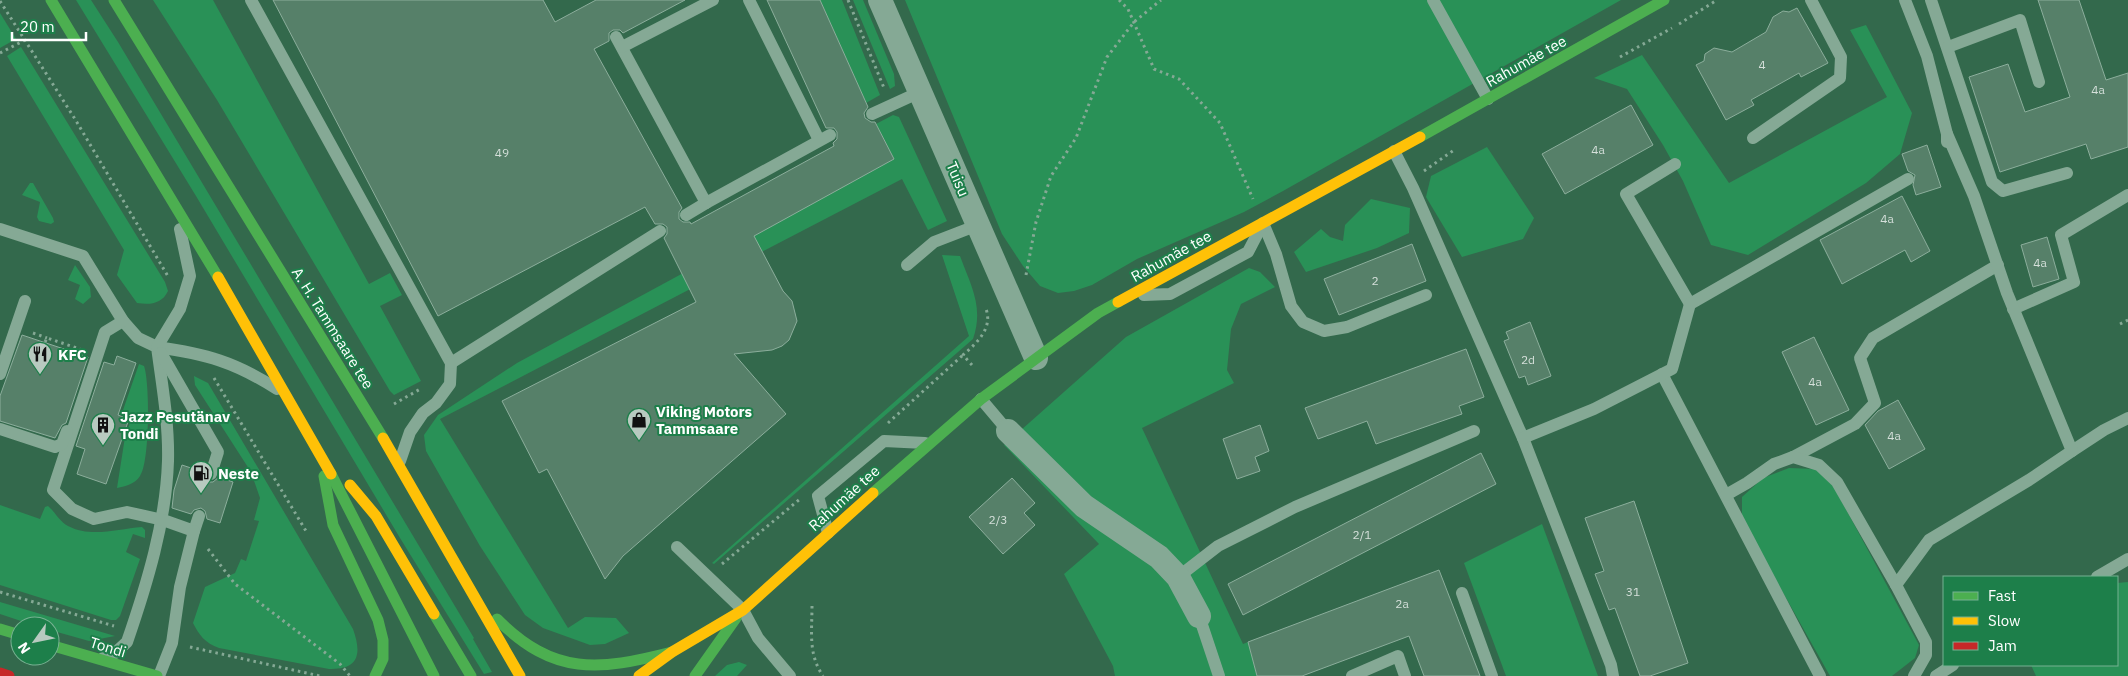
<svg xmlns="http://www.w3.org/2000/svg" width="2128" height="676" font-family="'IBM Plex Sans',sans-serif">
<rect width="100%" height="100%" fill="#33694c"/>
<g fill="#299157">
<polygon points="76,0 91,0 118,42 474,638 473,639 492,672 484,674 400,538 196,196"/>
<polygon points="153,0 213,0 369,284 390,273 402,295 380,306 421,381 394,395 390,391 217,100"/>
<polygon points="820,0 842,0 880,95 866,103"/>
<polygon points="853,0 863,0 894,74 895,86 890,89"/>
<polygon points="905,0 1621,0 1283,191 1244,212 1137,259 1092,285 1074,291 1058,293 1040,286 1023,266 1002,234"/>
<polygon points="0,13 16,39 0,48"/>
<polygon points="1866,25 1912,113 1900,154 1866,183 1748,255 1711,245 1683,181 1663,145 1627,89 1594,78 1642,55 1729,183 1887,97 1850,30"/>
<path d="M21 47 165 282 168 291C162 304 150 305 137 303L117 275 124 250 7 56Z"/>
<polygon points="893,115 899,117 947,221 928,230 902,179 440,419 568,628 585,617 616,618 629,633 605,644 590,645 543,628 525,615 480,546 426,451 424,435 438,415 517,363 894,159 876,124"/>
<polygon points="1487,147 1534,218 1523,239 1462,257 1426,197 1431,176"/>
<polygon points="30,183 33,183 53,218 54,222 51,224 39,221 37,217 40,202 22,195"/>
<polygon points="1371,199 1410,208 1409,233 1377,248 1306,272 1294,252 1321,229 1330,237 1343,241 1345,225"/>
<path d="M942 255 960 256C971 286 984 307 973 339L714 564 712 563 969 336Z"/>
<polygon points="75,265 90,287 91,297 83,304 75,299 80,285 68,280"/>
<polygon points="1249,268 1260,272 1275,287 1241,304 1231,329 1227,370 1234,383 1142,428 1243,644 1248,642 1257,676 1115,676 1113,666 1064,574 1099,544 1004,445 1126,337"/>
<path d="M139 364 144 366C150 382 150 463 140 476 135 484 126 486 117 488L125 437 132 417 122 413Z"/>
<path d="M194 376 208 383 353 629C362 654 359 670 329 669L219 648C205 643 199 635 193 623L205 587 235 573 241 559 246 561 259 521 254 520 260 498 251 472 195 385Z"/>
<polygon points="1789,468 1816,469 1834,487 1919,645 1915,658 1892,676 1830,676 1742,520 1742,497 1763,478"/>
<path d="M0 505 40 519 45 507 48 506C55 512 60 522 68 526 91 538 117 529 142 527L145 530V538L133 534 126 552 140 559 120 616 116 620H111L0 585Z"/>
<polygon points="1542,524 1598,676 1506,676 1464,563"/>
<polygon points="2128,582 2128,676 2036,676 2031,665 2117,665 2117,583"/>
<polygon points="0,602 115,636 89,641 50,630 50,626 36,626 0,614"/>
<polygon points="739,662 747,665 737,676 715,676 727,665"/>
</g>
<g fill="#568069" stroke="#8cae9c">
<polygon points="273,0 543,0 555,22 596,0 685,0 623,33 620,30 613,30 609,33 609,41 594,49 682,208 679,212 679,219 683,222 690,222 691,224 834,146 833,143 837,139 837,132 834,128 826,128 767,0 820,0 868,107 864,113 865,118 871,122 875,122 894,159 754,236 783,291 792,301 797,321 789,340 782,346 772,350 734,354 786,414 623,556 605,579 547,469 539,473 502,401 696,302 664,238 667,234 667,227 663,224 655,224 645,207 438,316"/>
<polygon points="2038,0 2079,0 2106,80 2128,73 2128,147 2091,159 2086,144 2000,172 1969,77 2008,64 2025,112 2070,97"/>
<polygon points="1797,8 1828,63 1801,77 1799,73 1751,100 1754,105 1726,120 1696,65 1704,61 1705,54 1714,48 1732,52 1766,32 1773,17 1783,11 1789,12"/>
<polygon points="1631,105 1653,145 1565,194 1542,154"/>
<polygon points="1927,145 1941,187 1916,195 1913,185 1915,175 1908,171 1902,154"/>
<polygon points="1902,196 1930,251 1911,262 1905,250 1842,284 1820,240"/>
<polygon points="2047,237 2059,279 2033,287 2021,245"/>
<polygon points="1412,244 1426,281 1339,315 1324,279"/>
<polygon points="1530,322 1551,376 1528,385 1525,376 1519,378 1504,341 1509,339 1506,332"/>
<polygon points="22,335 88,357 66,423 62,425 55,438 0,421 0,396"/>
<polygon points="1814,337 1849,410 1816,425 1782,352"/>
<polygon points="1466,349 1484,397 1459,406 1462,414 1376,444 1367,421 1318,439 1305,408"/>
<polygon points="117,356 136,363 118,415 129,419 106,484 77,474 85,449 76,446 104,362 114,365"/>
<polygon points="1898,400 1925,449 1889,469 1865,425 1878,411"/>
<polygon points="1260,425 1269,451 1255,457 1260,471 1237,479 1223,439"/>
<polygon points="1481,453 1496,484 1243,615 1228,584"/>
<polygon points="182,465 203,472 203,476 208,482 213,482 219,477 233,482 220,523 207,519 205,511 201,508 194,510 191,514 172,508 174,490"/>
<polygon points="1012,478 1035,503 1024,513 1035,525 1003,554 969,517"/>
<polygon points="1634,501 1688,663 1650,676 1640,676 1615,608 1609,610 1595,574 1604,571 1585,518"/>
<polygon points="1439,570 1480,676 1424,676 1409,636 1302,676 1257,676 1248,642"/>
</g>
<g fill="none" stroke-linecap="round" stroke-linejoin="round">
<g stroke="#85a995" stroke-width="3" stroke-dasharray="2.5 4" stroke-linecap="butt">
<polyline points="848,0 884,88"/>
<polyline points="1119,0 1128,9 1154,69 1179,79 1220,123 1253,199"/>
<polyline points="0,1 75,119 169,278"/>
<polyline points="1679,24 1717,0"/>
<polyline points="0,53 25,40"/>
<polyline points="1620,57 1672,28"/>
<polyline points="1424,171 1454,150"/>
<polyline points="1026,275 1036,222 1051,176 1076,138 1107,57 1134,22 1161,0"/>
<polyline points="2120,324 2128,320"/>
<polyline points="33,333 47,338"/>
<polyline points="45,342 47,338 80,349"/>
<path d="M972 365 963 355C977 343 993 328 986 309"/>
<polyline points="214,378 306,531"/>
<polyline points="394,404 422,388"/>
<polyline points="888,423 963,355"/>
<polyline points="208,549 235,584 340,664 350,676"/>
<polyline points="722,564 800,499"/>
<polyline points="0,592 114,626"/>
<path d="M812 606C812 632 808 654 823 676"/>
<polyline points="190,647 320,676"/>
</g>
<g stroke="#85a995" stroke-width="12">
<polyline points="251,0 451,363 450,384 436,403 423,413 410,432 400,461"/>
<polyline points="749,0 819,140"/>
<polyline points="1433,0 1488,99"/>
<polyline points="1905,0 1927,56 1947,134 1947,142"/>
<polyline points="1931,0 1992,182 2003,191 2067,173"/>
<polyline points="616,37 706,203 830,135"/>
<polyline points="622,47 713,0"/>
<polyline points="1948,47 2020,20 2039,82"/>
<polyline points="872,114 920,92"/>
<polyline points="1753,138 1840,78 1841,57 1811,0"/>
<polyline points="1394,151 1413,188 1523,438 1611,665 1613,676"/>
<polyline points="1675,164 1626,194 1690,304"/>
<polyline points="686,215 706,203"/>
<polyline points="1263,223 1276,254 1291,306 1303,322 1324,331 1347,327 1426,295"/>
<path d="M0 229 83 256 123 321 138 338 157 347C162 385 169 423 168 461 166 522 147 584 127 642L115 653 103 658"/>
<path d="M180 229 190 276 180 309 157 347C206 354 235 362 277 389"/>
<polyline points="907,265 934,242 978,225"/>
<polyline points="1144,295 1170,294 1248,252 1260,229"/>
<polyline points="2013,309 2074,282 2061,235 2128,195"/>
<polyline points="123,321 105,332 53,490 72,509 94,519 127,512 163,520 194,531 199,516"/>
<polyline points="161,353 218,452 211,474"/>
<polyline points="451,363 660,231"/>
<polyline points="0,374 25,301"/>
<polyline points="1662,374 1820,676"/>
<polyline points="981,399 1008,431"/>
<polyline points="0,429 55,447 62,444 67,431"/>
<polyline points="1523,438 1594,409 1672,369 1690,304 1908,179"/>
<polyline points="2072,451 2104,430 2128,418"/>
<polyline points="1793,457 1855,424 1875,403 1860,358 1873,338 1998,265"/>
<polyline points="1726,495 1747,483 1774,464 1793,457 1819,465 1837,482 1896,585"/>
<polyline points="828,533 818,496 884,441 925,443"/>
<polyline points="677,547 743,610 758,638 790,676"/>
<polyline points="1178,577 1218,546 1295,507 1474,431"/>
<polyline points="2097,577 2128,559"/>
<polyline points="1462,593 1492,676"/>
<polyline points="1199,616 1219,676"/>
<polyline points="159,676 172,643 180,587 194,531"/>
<polyline points="1352,676 1398,656 1405,676"/>
<polyline points="1914,676 1926,655 1926,642 1896,585 1929,540 2029,480 2072,451 2007,293 1974,196 1947,134"/>
<polyline points="1936,676 1953,665"/>
</g>
<g stroke="#85a995" stroke-width="24">
<polyline points="880,0 1036,358"/>
<polyline points="1008,431 1084,506 1159,557 1178,577 1199,616"/>
</g>
<g stroke="#4caf50" stroke-width="11">
<polyline points="51,0 218,277"/>
<polyline points="114,0 383,438"/>
<polyline points="1420,137 1664,0"/>
<polyline points="331,474 434,676"/>
<polyline points="324,476 333,525 378,620 383,640 383,659 375,676"/>
<polyline points="873,493 981,399 1098,313 1118,302"/>
<polyline points="434,614 471,676"/>
<path d="M497 619C554 676 598 671 672 652"/>
<polyline points="0,629 20,635"/>
<polyline points="50,645 157,676"/>
<polyline points="695,676 736,618"/>
</g>
<g stroke="#ffc107" stroke-width="11">
<polyline points="218,277 331,474"/>
<polyline points="1118,302 1420,137"/>
<polyline points="383,438 520,676"/>
<polyline points="350,485 376,516 434,614"/>
<polyline points="639,676 672,652 743,610 873,493"/>
</g>
<polyline stroke="#c62828" stroke-width="11" points="0,673 9,676"/>
</g>
<defs>
<g id="restaurant-pin" transform="scale(1.25)"><path d="M0 17L-7.5 6A9.5 9.5 0 1 1 7.5 6Z" fill="#b8cac0" stroke="#1d7f4a"/><path d="M-5-6h1v4h1v-4h1v4h1v-4h1v5L-1.5 .5V6h-2V.5L-5-1ZM5-6V6H3V1.5H1.5Q1.5-4 5-6Z" fill="#111"/></g>
<g id="shop-pin" transform="scale(1.25)"><path d="M0 17L-7.5 6A9.5 9.5 0 1 1 7.5 6Z" fill="#b8cac0" stroke="#1d7f4a"/><path d="M-5-2.5h2.3a2.7 3.5 0 0 1 5.4 0H5L5.5 6h-11ZM-1.5-2.5h3a1.5 2.3 0 0 0-3 0Z" fill="#111"/></g>
<g id="building-pin" transform="scale(1.25)"><path d="M0 17L-7.5 6A9.5 9.5 0 1 1 7.5 6Z" fill="#b8cac0" stroke="#1d7f4a"/><path d="M-4-6H4V6H1V3H-1V6H-4ZM-2.5-4.3h1.7v1.8h-1.7ZM.8-4.3h1.7v1.8H.8ZM-2.5-1h1.7V.8h-1.7ZM.8-1h1.7V.8H.8Z" fill="#111"/></g>
<g id="fuel-pin" transform="scale(1.25)"><path d="M0 17L-7.5 6A9.5 9.5 0 1 1 7.5 6Z" fill="#b8cac0" stroke="#1d7f4a"/><path d="M-5.5-6h7V0h2V4h1.3V-2.5L3-4.5l.8-.8L6-3V5H2.5V1h-1V6h-7ZM-4.2-4.7v3.2H.2V-4.7Z" fill="#111"/></g>
</defs>
<g fill-rule="evenodd">
<use href="#restaurant-pin" x="40" y="354"/>
<use href="#shop-pin" x="639" y="420"/>
<use href="#building-pin" x="103" y="425"/>
<use href="#fuel-pin" x="201" y="473"/>
</g>
<g text-anchor="middle" dominant-baseline="central" stroke-width="4" stroke-linejoin="round" paint-order="stroke">
<g font-size="12" fill="#d5dfda">
<text x="1762" y="64">4</text>
<text x="2098" y="89">4a</text>
<text x="1598" y="149">4a</text>
<text x="502" y="152">49</text>
<text x="1887" y="218">4a</text>
<text x="2040" y="262">4a</text>
<text x="1375" y="280">2</text>
<text x="1528" y="359">2d</text>
<text x="1815" y="381">4a</text>
<text x="1894" y="435">4a</text>
<text x="998" y="519">2/3</text>
<text x="1362" y="534">2/1</text>
<text x="1633" y="591">31</text>
<text x="1402" y="603">2a</text>
</g>
<g font-size="15" fill="#fff" stroke="#1d7f4a">
<text transform="translate(1526 61) rotate(-29)">Rahumäe tee</text>
<text transform="translate(958 179) rotate(67)">Tuisu</text>
<text transform="translate(1171 256) rotate(-29)">Rahumäe tee</text>
<text transform="translate(333 328) rotate(58)">A. H. Tammsaare tee</text>
<text transform="translate(844 498) rotate(-42)">Rahumäe tee</text>
<text transform="translate(108 647) rotate(17)">Tondi</text>
</g>
<g font-size="15" font-weight="bold" fill="#fff" stroke="#1d7f4a" text-anchor="start">
<text x="58" y="354">KFC</text>
<text x="656" y="411">Viking Motors<tspan x="656" dy="17">Tammsaare</tspan></text>
<text x="120" y="416">Jazz Pesutänav<tspan x="120" dy="17">Tondi</tspan></text>
<text x="218" y="473">Neste</text>
</g>
</g>
<rect x="1943" y="576" width="175" height="90" fill="#1d7f4a" stroke="#77b292"/>
<rect x="1953" y="592" width="25" height="8" fill="#4caf50" stroke="#77b292"/>
<text x="1988" y="601" font-size="15" fill="#ffffff">Fast</text>
<rect x="1953" y="617" width="25" height="8" fill="#ffc107" stroke="#77b292"/>
<text x="1988" y="626" font-size="15" fill="#ffffff">Slow</text>
<rect x="1953" y="642" width="25" height="8" fill="#c62828" stroke="#77b292"/>
<text x="1988" y="651" font-size="15" fill="#ffffff">Jam</text>
<g transform="translate(35 641) rotate(237)"><circle r="24" fill="#1d7f4a" stroke="#77b292"/>
<path d="M0-4L9 19L0 12L-9 19Z" fill="#b8cac0"/>
<text y="-8" font-size="14" font-weight="bold" text-anchor="middle" fill="#ffffff">N</text>
</g>
<path d="M12 32v8h74v-8" fill="none" stroke="#ffffff" stroke-width="2.5"/>
<text x="20" y="32" font-size="15" fill="#ffffff" stroke="#1d7f4a" stroke-width="4" paint-order="stroke">20 m</text>
</svg>
